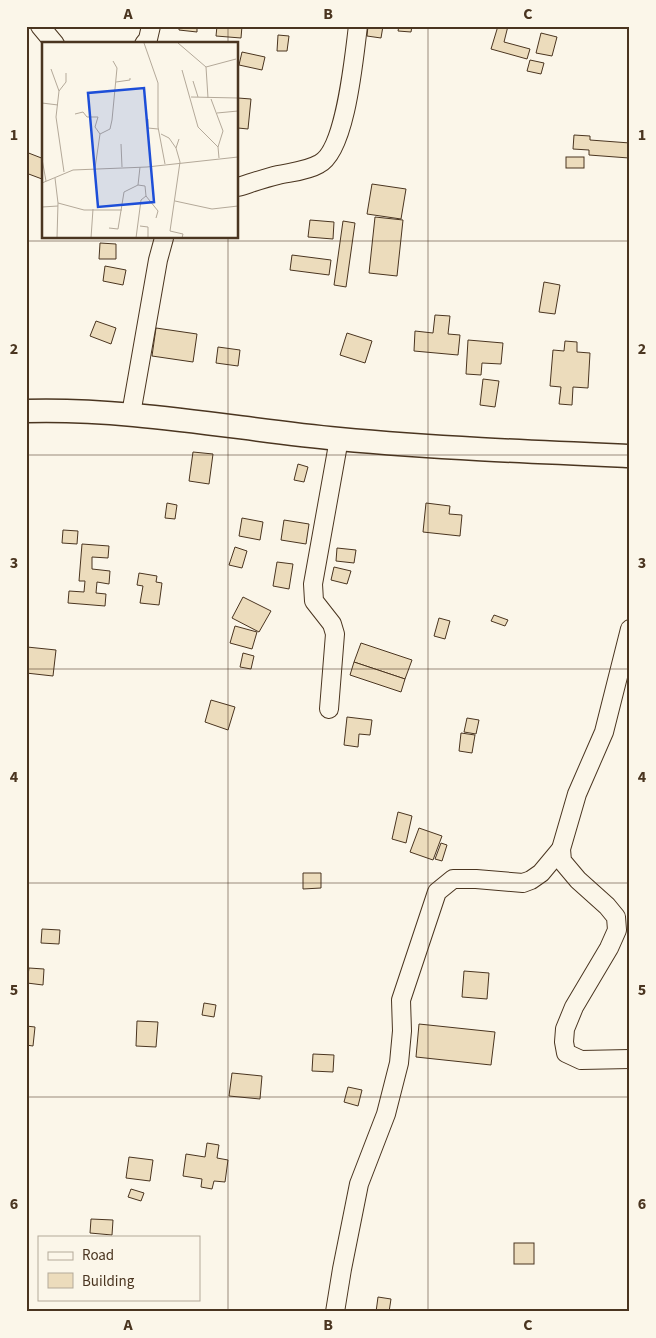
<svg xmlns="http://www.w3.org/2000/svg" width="656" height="1338" font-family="'Source Sans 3',sans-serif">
<rect width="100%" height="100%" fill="#fbf6e9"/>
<g fill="#ecdcbc" stroke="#4a3520">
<polygon points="179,26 197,26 197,32 179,30"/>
<polygon points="217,26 242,26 241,38 216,36"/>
<polygon points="368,26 383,26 381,38 367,36"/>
<polygon points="399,26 412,26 411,32 398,31"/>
<polygon points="498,26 508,26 504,42 530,49 527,59 491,49"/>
<polygon points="541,33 557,37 552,56 536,53"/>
<polygon points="278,35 289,36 287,51 277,51"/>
<polygon points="242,52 265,57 262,70 239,65"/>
<polygon points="530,60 544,63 541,74 527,71"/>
<polygon points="238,98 251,99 248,129 238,128"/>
<polygon points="574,135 590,136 590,140 630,143 629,158 589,155 589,150 573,149"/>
<polygon points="26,152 44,159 44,174 42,179 26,173"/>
<rect x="566" y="157" width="18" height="11"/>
<polygon points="372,184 406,189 401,219 367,214"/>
<polygon points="375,217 403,220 397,276 369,273"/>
<polygon points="310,220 334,222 333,239 308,237"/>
<polygon points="343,221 355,223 346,287 334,285"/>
<polygon points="100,243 116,244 116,259 99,259"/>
<polygon points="292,255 331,260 329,275 290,270"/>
<polygon points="105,266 126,270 123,285 103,281"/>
<polygon points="544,282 560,285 555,314 539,312"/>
<polygon points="435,315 450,316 448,334 460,335 458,355 414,351 415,331 433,333"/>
<polygon points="96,321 116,328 111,344 90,336"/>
<polygon points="156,328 197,334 193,362 152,356"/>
<polygon points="347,333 372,341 365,363 340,355"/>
<polygon points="468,340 503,343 501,364 482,363 481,375 466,374"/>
<polygon points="565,341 577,342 577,352 590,353 588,388 573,387 572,405 559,404 561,387 550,386 553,350 564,351"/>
<polygon points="218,347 240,350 238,366 216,363"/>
<polygon points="483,379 499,381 495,407 480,405"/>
<polygon points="193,452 213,454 209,484 189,481"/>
<polygon points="298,464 308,467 304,482 294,480"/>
<polygon points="167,503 177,505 175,519 165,518"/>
<polygon points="426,503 450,506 449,514 462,515 460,536 423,532"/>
<polygon points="242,518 263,522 260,540 239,536"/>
<polygon points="284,520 309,524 306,544 281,540"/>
<polygon points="63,530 78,531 77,544 62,543"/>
<polygon points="82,544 109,546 108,558 92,557 92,569 110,571 109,584 97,582 96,593 106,594 105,606 68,603 69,591 84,592 85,581 79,581"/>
<polygon points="235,547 247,551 242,568 229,565"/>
<polygon points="337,548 356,550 354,563 336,561"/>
<polygon points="277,562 293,564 289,589 273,586"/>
<polygon points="334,567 351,571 347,584 331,580"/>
<polygon points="139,573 157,576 156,582 162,583 159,605 140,603 143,586 137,585"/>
<polygon points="243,597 271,611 259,632 232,618"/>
<polygon points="494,615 508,620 505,626 491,621"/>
<polygon points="439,618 450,621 445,639 434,636"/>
<polygon points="235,626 257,632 252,649 230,643"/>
<polygon points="361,643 412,660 405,679 354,662"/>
<polygon points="27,647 56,650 53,676 26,673"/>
<polygon points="243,653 254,656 251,669 240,667"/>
<polygon points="354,662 405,679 401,692 350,675"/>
<polygon points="211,700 235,707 228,730 205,722"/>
<polygon points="347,717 372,720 370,735 359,734 358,747 344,745"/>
<polygon points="467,718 479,720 476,734 464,732"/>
<polygon points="461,733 475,735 472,753 459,751"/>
<polygon points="398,812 412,816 406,843 392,839"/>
<polygon points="419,828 442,836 433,860 410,852"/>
<polygon points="441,843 447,845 442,861 435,859"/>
<polygon points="303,873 321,873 321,888 303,889"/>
<polygon points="42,929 60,930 59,944 41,943"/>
<polygon points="29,968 44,969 43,985 27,983"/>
<polygon points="464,971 489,973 487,999 462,997"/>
<polygon points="204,1003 216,1005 214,1017 202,1015"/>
<polygon points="137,1021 158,1022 156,1047 136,1046"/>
<polygon points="419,1024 495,1032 491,1065 416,1057"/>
<polygon points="26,1026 35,1027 33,1046 26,1045"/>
<polygon points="313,1054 334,1055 333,1072 312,1071"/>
<polygon points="232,1073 262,1076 260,1099 229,1096"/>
<polygon points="348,1087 362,1090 358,1106 344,1102"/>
<polygon points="207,1143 219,1145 217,1158 228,1160 225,1182 214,1181 212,1189 201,1187 202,1179 183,1176 186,1154 205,1157"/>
<polygon points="129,1157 153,1160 150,1181 126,1178"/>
<polygon points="131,1189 144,1193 141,1201 128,1197"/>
<polygon points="91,1219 113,1220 112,1235 90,1233"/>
<rect x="514" y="1243" width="20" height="21"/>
<polygon points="378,1297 391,1299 389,1312 376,1312"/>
</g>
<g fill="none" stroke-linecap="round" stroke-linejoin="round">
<g stroke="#4a3520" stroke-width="20">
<g id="minor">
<polyline points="40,26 55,44"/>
<polyline points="144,44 148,39 151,26"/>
<path d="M238 187C251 183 265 178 278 175 292 172 307 171 319 164 346 151 354 56 358 26"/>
<polyline points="131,414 158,260 164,238"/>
<polyline points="630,629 604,732 577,794 561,849 562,861 578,880 607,906 616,917 617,930 609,948 574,1007 565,1029 564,1042 566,1053 581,1060 630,1059"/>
<polyline points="329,709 335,634 332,624 314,601 313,584 339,439"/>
<polyline points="335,1312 342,1269 359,1184 386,1114 399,1063 402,1031 401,1000 437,892 453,879 476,879 523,883 531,880 541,873 561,849"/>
</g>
</g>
<g stroke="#4a3520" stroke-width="25">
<path id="major" d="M26 411C131 408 235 429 339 439 435 448 534 452 630 456"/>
</g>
<use href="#minor" stroke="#fbf6e9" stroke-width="18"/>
<use href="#major" stroke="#fbf6e9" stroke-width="22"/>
</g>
<path fill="none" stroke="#4a3520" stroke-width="1" stroke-opacity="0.55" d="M228 26V44M428 26V1312M228 238V1312M26 241H630M26 455H630M26 669H630M26 883H630M26 1097H630"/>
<g transform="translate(42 42)">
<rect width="196" height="196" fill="#fbf6e9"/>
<path fill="none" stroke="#b4a999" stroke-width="1" d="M102 1 116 41V85L123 122M136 1 164 25M196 12V47M164 25 166 56M164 25 194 17M9 27 17 49M140 28 156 85 176 105M151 39 156 55M74 40 88 38V36M149 55 196 56M169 57 181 89 176 105 177 116M0 61 16 63M175 71 196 69M33 72 41 70 45 75H56L53 85 58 92 53 126M106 77V86L116 87M58 92 68 87 70 78 75 26 71 19M119 92 127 96 134 106M137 97 134 106 138 120 128 189 141 192 140 196M79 102 80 125M0 117 4 139M22 130 14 75 17 49 24 40V31M13 136 16 161 15 196M0 141 31 128 105 125 196 115M104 154 116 169 114 176M133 159 170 167 196 164M16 161 42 168H80M0 165 16 164M98 184 106 185V196M67 186 76 187 82 150 96 143 98 125M49 196 51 167M94 196 99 158 104 154 103 144 96 143"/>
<path fill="#1d4ed8" fill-opacity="0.15" stroke="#1d4ed8" stroke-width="2.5" d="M102 46 112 160 56 165 46 51Z"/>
<rect width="196" height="196" fill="none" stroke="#4a3520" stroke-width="2.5"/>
</g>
<rect width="656" height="1338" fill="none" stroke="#fbf6e9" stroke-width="55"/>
<rect x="38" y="1236" width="162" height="65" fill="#fbf6e9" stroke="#b4a999"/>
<rect x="48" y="1252" width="25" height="8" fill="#fbf6e9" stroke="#b4a999"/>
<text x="82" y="1260" font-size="15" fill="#4a3520">Road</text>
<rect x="48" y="1273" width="25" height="15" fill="#ecdcbc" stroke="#b4a999"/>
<text x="82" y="1286" font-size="15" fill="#4a3520">Building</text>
<rect x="28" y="28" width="600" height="1282" fill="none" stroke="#4a3520" stroke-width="2"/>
<g font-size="16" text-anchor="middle" font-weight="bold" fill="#4a3520">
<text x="128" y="19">A</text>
<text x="328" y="19">B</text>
<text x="528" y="19">C</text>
<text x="14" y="140">1</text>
<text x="642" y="140">1</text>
<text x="14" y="354">2</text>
<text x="642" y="354">2</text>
<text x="14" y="568">3</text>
<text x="642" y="568">3</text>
<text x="14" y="782">4</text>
<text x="642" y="782">4</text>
<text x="14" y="995">5</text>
<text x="642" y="995">5</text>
<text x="14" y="1209">6</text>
<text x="642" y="1209">6</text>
<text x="128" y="1330">A</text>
<text x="328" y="1330">B</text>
<text x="528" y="1330">C</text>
</g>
</svg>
